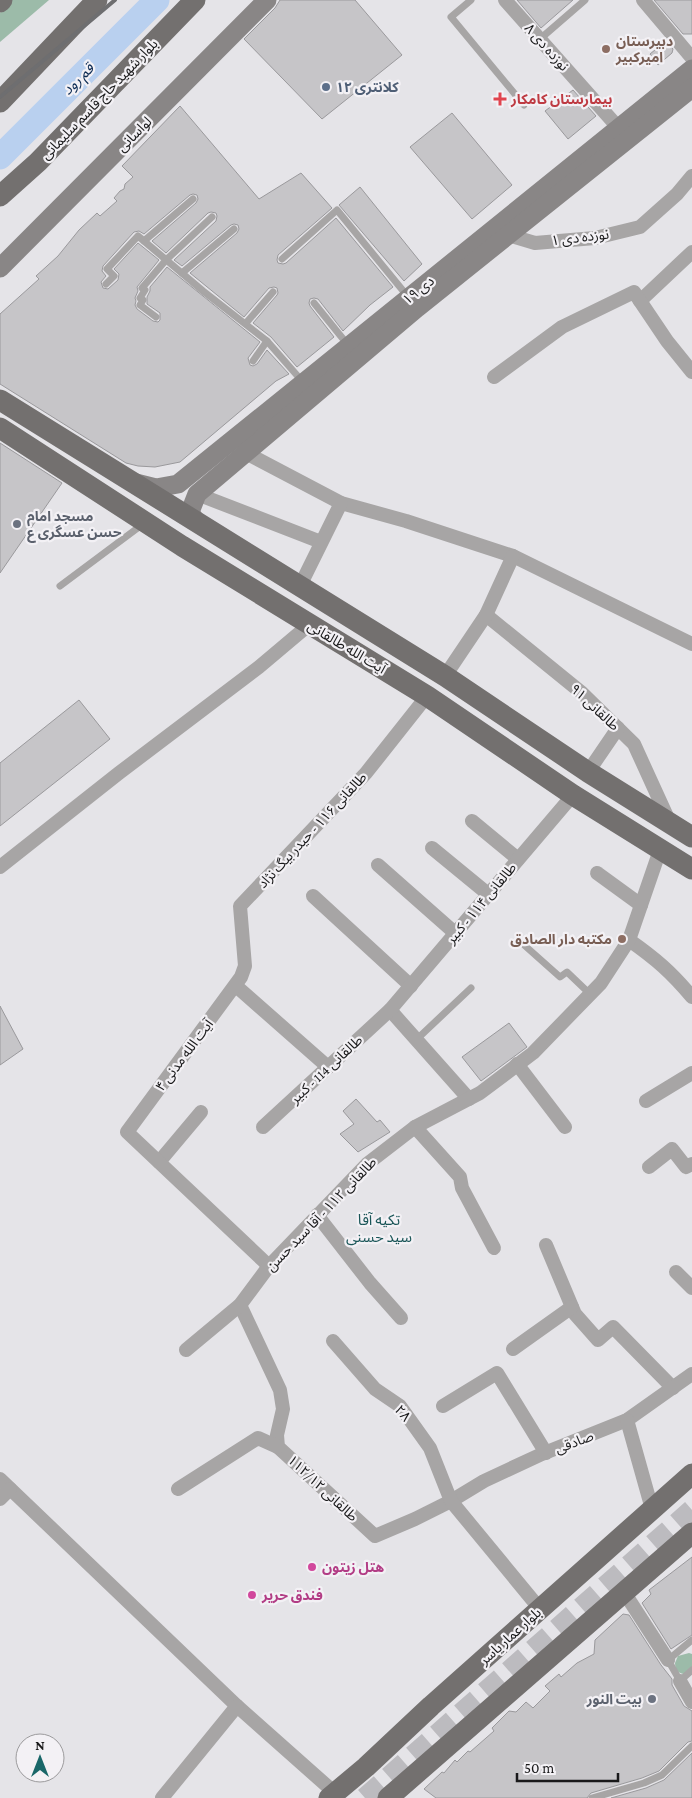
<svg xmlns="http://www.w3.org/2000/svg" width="692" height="1798" font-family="'Crimson Pro','Noto Sans Arabic',serif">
<rect width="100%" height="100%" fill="#e5e4e8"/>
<g fill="#9cbba9">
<polygon points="11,0 49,0 0,42 0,13"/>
<path d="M689 1653 692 1654V1674C683 1675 675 1674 675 1663L678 1656Z"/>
</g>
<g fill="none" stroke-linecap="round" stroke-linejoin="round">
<polyline stroke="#b9d0ef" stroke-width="25" points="0,157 157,0"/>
</g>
<g fill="#c6c5c8" stroke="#9a999c">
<polygon points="280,0 355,0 402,55 322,119 244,39 275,8"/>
<polygon points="517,0 573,0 541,28"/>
<polygon points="654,0 692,0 692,34 683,34"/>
<polygon points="666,41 673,49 672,53 658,65 650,54"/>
<polygon points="573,90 596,116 568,139 545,111"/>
<polygon points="180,106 259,199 301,173 332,208 278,255 277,260 278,263 283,264 286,263 336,218 393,287 370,305 343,331 318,299 314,298 310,299 309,303 310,306 334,337 297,367 271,337 253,323 277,295 278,293 277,288 274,287 269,288 244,317 190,273 237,233 239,229 238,225 234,224 231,225 182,266 174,260 216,221 217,216 216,213 211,212 208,213 166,253 152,241 196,203 198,199 197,195 193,194 190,195 144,234 139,231 134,232 103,266 102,271 106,276 101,282 103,288 108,289 118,280 119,274 114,269 138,243 159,260 137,287 138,291 135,298 136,301 135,305 137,309 153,321 158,322 160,320 160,313 147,304 147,297 150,291 150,287 167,267 260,342 248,358 250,365 253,366 257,364 267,350 289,374 276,381 180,462 155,467 138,466 126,463 0,384 0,314 39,279 36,276 58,256 79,230 97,213 100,216 117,201 114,198 120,191 124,189 125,184 133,177 122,166"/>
<polygon points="452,113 512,185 472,219 410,147"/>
<polygon points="360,187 422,264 404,281 339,205"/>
<polygon points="0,443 62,483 0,573"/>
<polygon points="79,700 110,739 0,826 0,763"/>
<polygon points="0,1006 23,1049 0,1065"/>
<polygon points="509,1023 527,1047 481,1081 462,1057"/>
<polygon points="356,1099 377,1122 380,1120 390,1132 358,1152 340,1134 354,1124 343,1111"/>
<polygon points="692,1557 692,1635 671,1649 642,1603 651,1594 649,1590"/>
<polygon points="623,1614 629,1615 661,1665 672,1679 672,1685 684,1706 692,1711 692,1741 688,1742 659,1771 642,1778 591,1793 587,1798 436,1798 424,1789 442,1772 444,1773 455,1760 457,1762 468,1751 470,1752 494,1731 492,1728 509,1711 516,1712 526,1702 533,1708 550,1691 545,1686 559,1674 561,1677 577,1663 594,1654 595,1640"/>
<polygon points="692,1753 692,1798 611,1798 646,1788 664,1780"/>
</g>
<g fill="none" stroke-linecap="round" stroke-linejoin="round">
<polyline stroke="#bcbbbf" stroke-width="21" stroke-dasharray="21 11" stroke-linecap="butt" points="365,1798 692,1510"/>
<g stroke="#a7a5a5" stroke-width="7">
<polyline points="471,0 451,17 524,105"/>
<polyline points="540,39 585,0"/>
<polyline points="144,241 193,199"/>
<polyline points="282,259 337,210 409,298"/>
<polyline points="182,273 234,229"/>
<polyline points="106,284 114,276 107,269 138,236 203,291 267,341 302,381"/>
<polyline points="314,303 348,345"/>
<polyline points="156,317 140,305 143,300 140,298 145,290 142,288 166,260 212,217"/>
<polyline points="246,323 273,292"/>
<polyline points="253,361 267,341"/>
<polyline points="60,586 143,524"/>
<polyline points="523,944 560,977 567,972 590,994"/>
<polyline points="416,1040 471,988"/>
<polyline points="692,1640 668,1660 680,1681 692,1670"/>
<polyline points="592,1798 644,1783 662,1775 692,1746"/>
</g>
<g stroke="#a7a5a5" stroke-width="14">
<polyline points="505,0 624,134"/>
<polyline points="643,0 692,58"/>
<polyline points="502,231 508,235 535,243 595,238 640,227 677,194 692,176"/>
<polyline points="640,301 692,252"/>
<polyline points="494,377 562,327 634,292 667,341 692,372"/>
<polyline points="244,452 341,503 406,521 513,556 692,644"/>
<polyline points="197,494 321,542"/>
<polyline points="300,586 341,503"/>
<polyline points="486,615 582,693 634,744 670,823"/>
<polyline points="445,676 486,615 513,556"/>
<polyline points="588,772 618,728"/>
<polyline points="472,821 518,859"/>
<polyline points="432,848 488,894"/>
<polyline points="378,865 455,933"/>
<polyline points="0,867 119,773 259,667 310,624"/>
<polyline points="597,873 641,905"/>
<polyline points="313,896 411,986"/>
<path d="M629 940C656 959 671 972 692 997"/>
<polyline points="236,986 328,1067"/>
<polyline points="390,1010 469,1099"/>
<polyline points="517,1064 565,1127"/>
<polyline points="646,1101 692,1073"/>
<polyline points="263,1127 390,1010 573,795"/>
<polyline points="415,1127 460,1177 462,1188 494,1248"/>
<polyline points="159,1162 201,1112"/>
<polyline points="649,1167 672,1149 686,1167 692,1164"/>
<polyline points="317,1215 370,1283 401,1318"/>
<polyline points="546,1245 575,1314 598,1340 613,1327 673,1388"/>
<polyline points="269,1266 127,1132 241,977 245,966 240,906 366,773 427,696"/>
<polyline points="676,1272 692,1288"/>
<polyline points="240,1305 280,1390 283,1409 277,1435 278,1447 375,1536 415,1519 451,1501 484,1481 542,1454 627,1420 692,1374"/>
<polyline points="333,1341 375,1389 400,1406 430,1448 451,1501 540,1609"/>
<polyline points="513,1349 572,1307"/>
<polyline points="186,1350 240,1305 269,1266 367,1164 415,1127 480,1093 533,1053 601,983 629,940 660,850"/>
<polyline points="443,1406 497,1373 546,1453"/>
<polyline points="627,1420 652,1509"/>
<polyline points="0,1479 237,1706 335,1793"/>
<polyline points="178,1489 258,1438 278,1447"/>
<polyline points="0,1499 10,1489"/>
<polyline points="624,1592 668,1660"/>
<polyline points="680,1681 692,1702"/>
<polyline points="162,1798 237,1706"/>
</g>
<g stroke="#898686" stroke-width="19">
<polyline points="0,268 267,0"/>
<polyline points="136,483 156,488 178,484 692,69"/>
<polyline points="196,522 190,512 197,494 417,308 692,88"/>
</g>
<g stroke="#73706f" stroke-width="21">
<polyline points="0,2 2,0"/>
<polyline points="0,102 97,0"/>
<polyline points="0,196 38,162 195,0"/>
<polyline points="0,400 445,676 588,772 692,837"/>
<polyline points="0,428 182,546 427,696 573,795 692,869"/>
<polyline points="329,1798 366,1767 431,1706 692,1474"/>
<polyline points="388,1798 692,1533"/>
</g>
<polyline stroke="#6e6e70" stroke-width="4" points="0,97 115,0"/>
</g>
<g fill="#8d6e63" stroke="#f3f1f5" stroke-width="2">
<circle cx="606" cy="49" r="5"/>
<circle cx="622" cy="939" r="5"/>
</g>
<circle fill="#5c6f8a" stroke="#f3f1f5" stroke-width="2" cx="326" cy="87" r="5"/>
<path fill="#e0444e" stroke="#f3f1f5" stroke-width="2" d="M497.5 91.5h5v5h5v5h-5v5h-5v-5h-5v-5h5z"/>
<g fill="#6b7280" stroke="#f3f1f5" stroke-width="2">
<circle cx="17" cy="524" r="5"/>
<circle cx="652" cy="1699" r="5"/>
</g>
<g fill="#d1479c" stroke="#f3f1f5" stroke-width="2">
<circle cx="312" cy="1567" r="5"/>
<circle cx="252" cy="1595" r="5"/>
</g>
<g text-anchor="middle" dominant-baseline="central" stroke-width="4.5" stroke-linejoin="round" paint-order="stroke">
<g font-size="14" font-weight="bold" fill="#785e54" stroke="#f3f1f5" text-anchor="start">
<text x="616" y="41">دبیرستان<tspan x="616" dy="16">امیرکبیر</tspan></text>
<text x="612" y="939" text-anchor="end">مکتبه دار الصادق</text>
</g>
<g font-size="14" fill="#19191a" stroke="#f3f1f5">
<text transform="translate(547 47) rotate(48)">نوزده دی ۸</text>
<text transform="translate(99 99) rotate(-46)">بلوار شهید حاج قاسم سلیمانی</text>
<text transform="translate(134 134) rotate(-45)">لواسانی</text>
<text transform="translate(580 237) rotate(-7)">نوزده دی ۱</text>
<text transform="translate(418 290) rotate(-39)">۱۹ دی</text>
<text transform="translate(347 647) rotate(31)">آیت الله طالقانی</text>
<text transform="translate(595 707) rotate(43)">طالقانی ۹۱</text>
<text transform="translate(312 830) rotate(-47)">طالقانی ۱۱۶ - حیدر بیگ نژاد</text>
<text transform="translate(481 903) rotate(-50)">طالقانی ۱۱۴ - کبیر</text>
<text transform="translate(184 1055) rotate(-53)">۴ آیت الله مدنی</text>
<text transform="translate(326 1069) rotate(-43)">طالقانی 114 - کبیر</text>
<text transform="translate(321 1214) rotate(-46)">طالقانی ۱۱۲ - آقا سید حسن</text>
<text transform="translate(403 1413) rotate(49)">۲۸</text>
<text transform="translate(574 1442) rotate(-21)">صادقی</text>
<text transform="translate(323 1488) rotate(43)">طالقانی ۱۱۲/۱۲</text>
<text transform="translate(510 1636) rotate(-42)">بلوار عمار یاسر</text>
</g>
<g font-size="14" font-weight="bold" fill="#4e5e75" stroke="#f3f1f5" text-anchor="start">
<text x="336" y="87">کلانتری ۱۲</text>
</g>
<g font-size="14" font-weight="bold" fill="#be3a42" stroke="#f3f1f5" text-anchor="start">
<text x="511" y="99">بیمارستان کامکار</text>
</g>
<g font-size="14" font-weight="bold" fill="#5b616d" stroke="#f3f1f5" text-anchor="start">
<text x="27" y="516">مسجد امام<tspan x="27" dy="16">حسن عسگری ع</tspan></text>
<text x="642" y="1699" text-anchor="end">بیت النور</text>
</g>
<g font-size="14" font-weight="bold" fill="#b23c85" stroke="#f3f1f5" text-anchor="start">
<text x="322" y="1567">هتل زیتون</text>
<text x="262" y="1595">فندق حرير</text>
</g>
<g font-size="15" font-style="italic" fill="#0d2c54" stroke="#f3f1f5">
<text transform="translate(78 79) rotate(-45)">قم رود</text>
</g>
<g font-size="15" fill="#195557" stroke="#f3f1f5">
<text x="379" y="1220">تکیه آقا<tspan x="379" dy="17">سید حسنی</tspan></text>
</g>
</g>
<g transform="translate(40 1758)"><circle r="24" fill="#f3f1f5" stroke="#9c9b9d"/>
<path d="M0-4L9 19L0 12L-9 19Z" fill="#196769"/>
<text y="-8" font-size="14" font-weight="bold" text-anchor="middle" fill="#19191a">N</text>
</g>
<path d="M517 1773v8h101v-8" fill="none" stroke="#19191a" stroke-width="2.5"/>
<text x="524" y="1773" font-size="15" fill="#19191a" stroke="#f3f1f5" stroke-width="4" paint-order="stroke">50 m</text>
</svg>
